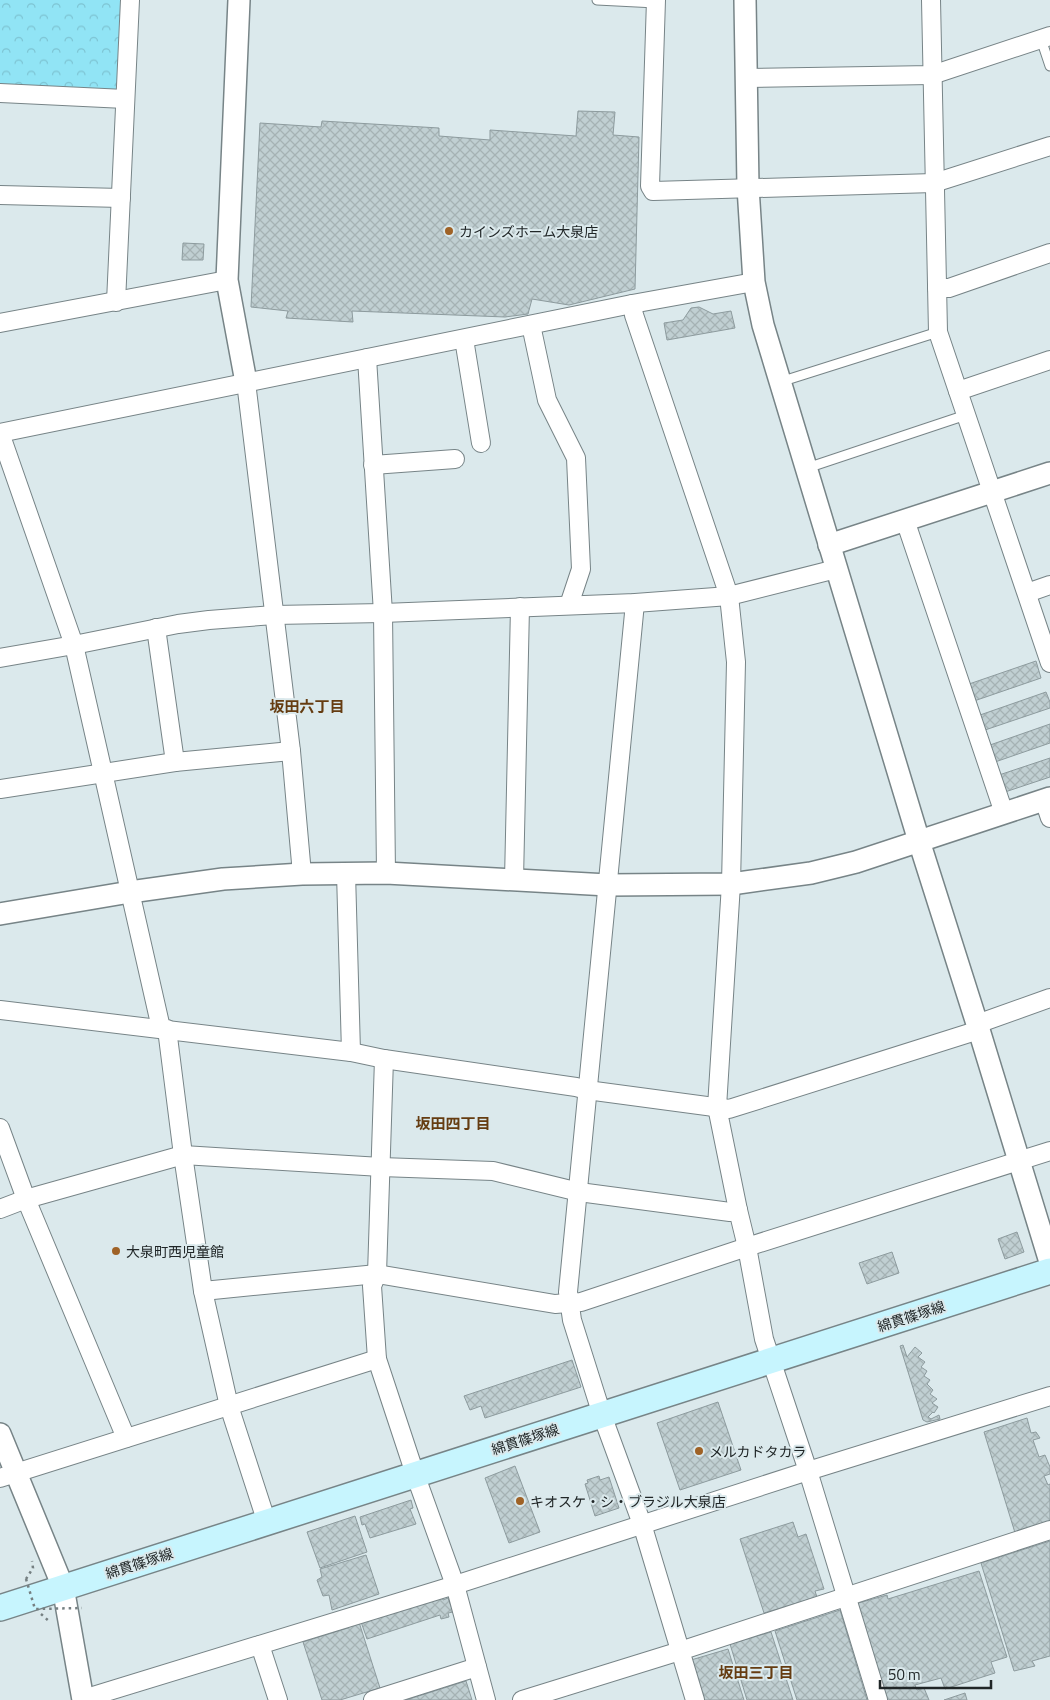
<svg xmlns="http://www.w3.org/2000/svg" width="1050" height="1700" font-family="'Titillium Web','Noto Sans JP',sans-serif">
<defs>
<pattern id="park-crowns" width="20" height="18" patternUnits="userSpaceOnUse" patternTransform="scale(1.25)"><rect width="20" height="18" fill="#91e4f5"/><path d="M2 6a3 3 0 1 1 6 0M12 15a3 3 0 1 1 6 0" fill="none" stroke="#7dc3d2"/></pattern>
<pattern id="building-cross-hatch" width="8" height="8" patternUnits="userSpaceOnUse" patternTransform="scale(1.25)"><rect width="8" height="8" fill="#c0cfd2"/><path d="M0 0l8 8M0 8l8-8" fill="none" stroke="#a5b2b4"/></pattern>
</defs>
<rect width="100%" height="100%" fill="#dbe9ec"/>
<polygon fill="url(#park-crowns)" points="0,0 122,0 118,85 115,90 0,86"/>
<g fill="url(#building-cross-hatch)" stroke="#8d9b9e">
<polygon points="578,111 615,112 613,135 639,137 635,289 569,305 532,299 528,314 505,317 352,311 353,322 286,318 288,311 251,307 260,123 321,127 322,121 439,128 439,136 490,140 490,130 576,136"/>
<polygon points="183,243 204,244 203,260 182,260"/>
<polygon points="699,307 713,314 731,311 735,328 667,340 664,323 683,320 691,308"/>
<polygon points="1036,661 1041,678 974,701 969,684"/>
<polygon points="1046,692 1050,702 1050,708 985,730 980,715"/>
<polygon points="1050,724 1050,743 995,762 990,745"/>
<polygon points="1050,758 1050,777 1005,792 999,775"/>
<polygon points="1017,1232 1024,1252 1005,1259 998,1239"/>
<polygon points="892,1252 899,1273 867,1284 859,1263"/>
<polygon points="903,1345 907,1357 915,1347 922,1353 918,1357 925,1362 921,1367 927,1371 924,1376 930,1380 927,1384 933,1390 930,1394 937,1399 932,1403 938,1407 934,1413 933,1412 928,1417 931,1419 939,1415 940,1419 927,1422 923,1420 900,1346"/>
<polygon points="572,1360 581,1387 485,1418 481,1406 470,1410 464,1396"/>
<polygon points="718,1402 741,1470 680,1490 657,1423"/>
<polygon points="1027,1418 1031,1433 1036,1432 1040,1438 1033,1440 1039,1457 1045,1455 1050,1467 1050,1474 1044,1476 1048,1485 1050,1484 1050,1526 1016,1536 984,1432"/>
<polygon points="515,1466 540,1532 509,1543 485,1478"/>
<polygon points="599,1476 600,1480 609,1477 619,1508 595,1516 585,1484 588,1483 587,1480"/>
<polygon points="411,1500 413,1508 410,1509 416,1524 370,1538 365,1524 362,1525 360,1517"/>
<polygon points="355,1516 367,1552 320,1568 307,1532"/>
<polygon points="793,1522 798,1537 806,1534 824,1589 815,1591 817,1597 764,1613 740,1539"/>
<polygon points="1050,1541 1050,1656 1032,1661 1035,1666 1014,1671 981,1563"/>
<polygon points="366,1555 379,1594 332,1610 329,1595 323,1596 317,1580 322,1577 320,1569"/>
<polygon points="979,1571 1007,1657 991,1662 995,1673 945,1689 941,1678 915,1685 917,1690 924,1688 929,1700 885,1700 855,1604 887,1595 888,1599"/>
<polygon points="441,1593 443,1600 448,1598 453,1612 448,1613 449,1617 441,1619 440,1615 367,1639 360,1619"/>
<polygon points="840,1610 867,1700 797,1700 775,1631"/>
<polygon points="358,1619 380,1688 340,1700 322,1700 303,1642 348,1628 347,1623"/>
<polygon points="771,1632 793,1700 747,1700 730,1644"/>
<polygon points="728,1649 744,1700 702,1700 691,1660"/>
<polygon points="466,1681 472,1700 406,1700"/>
<polygon points="965,1693 967,1700 944,1700"/>
</g>
<g fill="none" stroke-linecap="round" stroke-linejoin="round">
<g stroke="#778487" stroke-width="11">
<g id="service">
<polyline points="597,0 656,3"/>
<polyline points="1041,39 1050,66"/>
<polyline points="780,382 938,332"/>
<polyline points="807,468 966,415"/>
</g>
</g>
<g stroke="#778487" stroke-width="20">
<g id="minor">
<polyline points="656,0 650,186 653,191 934,183 1050,146"/>
<polyline points="931,0 938,332 1050,663"/>
<polyline points="746,78 932,75 1050,36"/>
<polyline points="0,93 125,99"/>
<polyline points="0,195 121,198"/>
<polyline points="937,288 949,288 1050,253"/>
<polyline points="116,302 130,0"/>
<polyline points="632,304 634,315 729,596 736,662 731,884 717,1107 738,1210 747,1247 764,1339 808,1471 878,1700"/>
<polyline points="0,323 227,280"/>
<polyline points="531,325 547,400 576,458 581,569 569,605"/>
<polyline points="464,339 481,443"/>
<polyline points="367,358 383,613 386,873"/>
<polyline points="246,382 291,751 302,874"/>
<polyline points="958,391 1050,360"/>
<polyline points="0,433 632,304 754,282"/>
<polyline points="0,433 74,645 161,1028"/>
<polyline points="373,465 455,459"/>
<polyline points="905,520 1004,813"/>
<polyline points="1027,593 1050,585"/>
<polyline points="635,603 568,1292 572,1320 602,1415 642,1524 695,1700"/>
<polyline points="156,628 175,762"/>
<polyline points="0,658 74,645 178,624 209,620 274,615 383,613 635,603 729,596 836,569"/>
<polyline points="0,789 175,762 291,751"/>
<polyline points="1044,800 1050,818"/>
<polyline points="346,873 351,1052"/>
<polyline points="514,880 520,607"/>
<polyline points="0,1010 351,1052 384,1059 576,1087 587,1090 729,1109 979,1030"/>
<polyline points="977,1024 1050,998"/>
<polyline points="167,1029 183,1155 203,1291 229,1406 267,1523"/>
<polyline points="384,1059 377,1274 372,1286 377,1359 415,1474 455,1585 486,1700"/>
<polyline points="0,1128 26,1199 126,1438"/>
<polyline points="0,1209 26,1199 183,1155 381,1167 493,1171 579,1192 730,1212 738,1210"/>
<polyline points="203,1291 377,1274 555,1304 581,1302 747,1247 1050,1151"/>
<polyline points="0,1478 377,1359"/>
<polyline points="260,1645 278,1700"/>
<polyline points="83,1699 455,1585 808,1471 1050,1396"/>
<polyline points="373,1700 477,1667"/>
<polyline points="522,1700 680,1651 1050,1530"/>
</g>
</g>
<g stroke="#778487" stroke-width="24">
<g id="tertiary">
<polyline points="239,0 227,280 246,382"/>
<polyline points="745,0 748,187 754,282 763,325 919,841 979,1030 1050,1262"/>
<polyline points="829,545 1050,473"/>
<polyline points="0,914 130,892 223,879 302,874 386,873 608,885 731,884 811,873 856,862 1050,798"/>
<polyline points="0,1434 63,1587 83,1700"/>
</g>
</g>
<g stroke="#778487" stroke-width="28">
<polyline id="secondary" points="0,1608 1050,1271"/>
</g>
<g stroke="#757f81" stroke-width="2.5" stroke-dasharray="2.5 4" stroke-linecap="butt">
<polyline points="26,1579 33,1568 32,1561"/>
<polyline points="41,1614 50,1622"/>
</g>
<use href="#service" stroke="#fff" stroke-width="9"/>
<use href="#minor" stroke="#fff" stroke-width="18"/>
<use href="#tertiary" stroke="#fff" stroke-width="21"/>
<use href="#secondary" stroke="#c7f5fe" stroke-width="25"/>
<polyline stroke="#757f81" stroke-width="2.5" stroke-dasharray="2.5 4" stroke-linecap="butt" points="26,1579 35,1609 82,1608"/>
</g>
<g fill="#9f6226" stroke="#dbe9ec" stroke-width="2">
<circle cx="449" cy="231" r="5"/>
<circle cx="116" cy="1251" r="5"/>
<circle cx="699" cy="1451" r="5"/>
<circle cx="520" cy="1501" r="5"/>
</g>
<g text-anchor="middle" dominant-baseline="central" stroke-width="4" stroke-linejoin="round" paint-order="stroke">
<g font-size="14" fill="#202627" stroke="#dbe9ec" text-anchor="start">
<text x="459" y="231">カインズホーム大泉店</text>
<text x="126" y="1251">大泉町西児童館</text>
<text x="709" y="1451">メルカドタカラ</text>
<text x="530" y="1501">キオスケ・シ・ブラジル大泉店</text>
</g>
<g font-size="14" fill="#202627" stroke="#dbe9ec">
<text transform="translate(911 1316) rotate(-18)">綿貫篠塚線</text>
<text transform="translate(525 1439) rotate(-18)">綿貫篠塚線</text>
<text transform="translate(139 1563) rotate(-18)">綿貫篠塚線</text>
</g>
<g font-size="15" font-weight="bold" fill="#653c11" stroke="#dbe9ec">
<text x="307" y="706">坂田六丁目</text>
<text x="453" y="1123">坂田四丁目</text>
<text x="756" y="1672">坂田三丁目</text>
</g>
</g>
<path d="M880 1680v8h111v-8" fill="none" stroke="#202627" stroke-width="2.5"/>
<text x="888" y="1680" font-size="15" fill="#202627" stroke="#dbe9ec" stroke-width="4" paint-order="stroke">50 m</text>
</svg>
